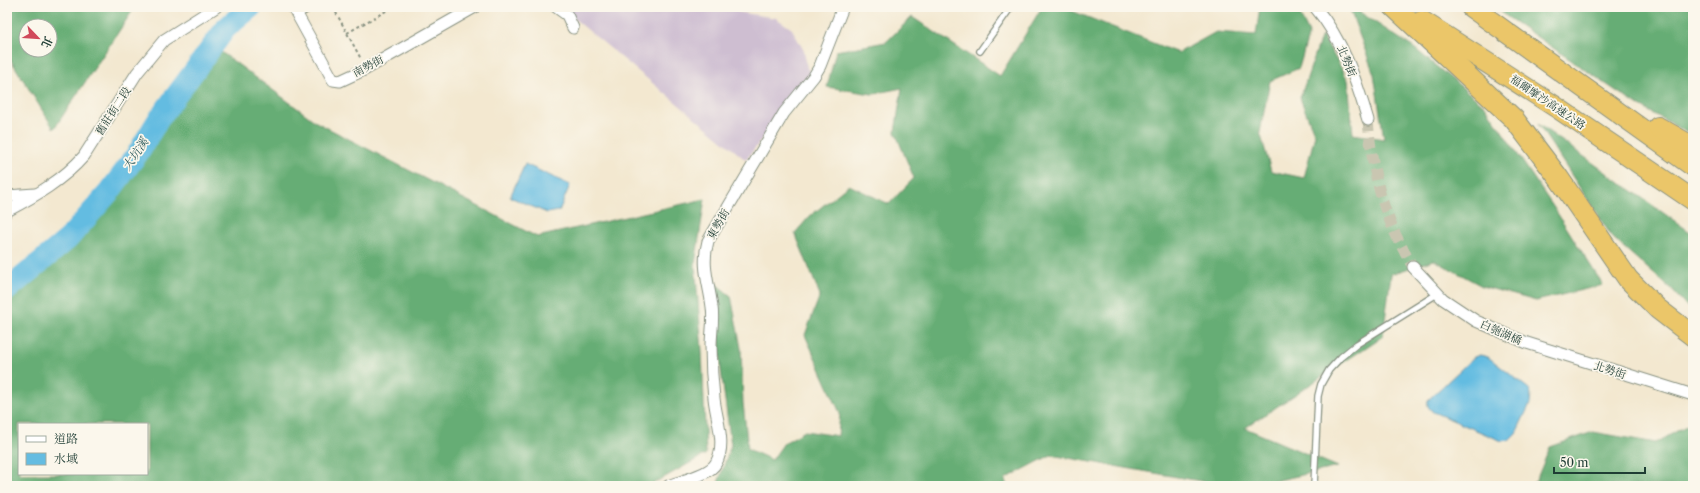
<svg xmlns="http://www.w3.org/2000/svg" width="1700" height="493" font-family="'Libre Caslon Text','Noto Serif TC',serif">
<rect width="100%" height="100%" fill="#fbf7ec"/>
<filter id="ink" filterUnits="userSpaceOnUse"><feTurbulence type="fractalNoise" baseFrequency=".025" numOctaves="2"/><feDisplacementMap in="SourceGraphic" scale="8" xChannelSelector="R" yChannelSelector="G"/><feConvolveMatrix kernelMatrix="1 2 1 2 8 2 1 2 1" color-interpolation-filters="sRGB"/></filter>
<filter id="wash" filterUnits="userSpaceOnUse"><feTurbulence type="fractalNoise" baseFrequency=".012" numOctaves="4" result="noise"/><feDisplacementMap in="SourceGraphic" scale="16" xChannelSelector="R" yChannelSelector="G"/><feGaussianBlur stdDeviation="0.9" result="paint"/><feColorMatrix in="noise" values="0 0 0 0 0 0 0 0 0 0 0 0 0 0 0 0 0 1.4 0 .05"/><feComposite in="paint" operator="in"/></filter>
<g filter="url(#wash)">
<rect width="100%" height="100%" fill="#f3e8d0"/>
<polygon fill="#cebed1" points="560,7 732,7 738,12 776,18 792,29 804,51 807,68 812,73 746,160"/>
<g fill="#66ad74" stroke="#427554" fill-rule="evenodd">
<path d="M7 7H135L54 129 7 54ZM26 26H50V50H26Z"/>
<polygon points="1042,7 1062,7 1178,53 1216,32 1256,35 1260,7 1296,7 1309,33 1299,68 1270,81 1260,132 1271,171 1304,178 1315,135 1300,98 1322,35 1348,80 1353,134 1384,139 1374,74 1349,7 1352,7 1414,48 1485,106 1554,208 1603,285 1536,301 1482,286 1434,260 1391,274 1383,336 1245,428 1338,467 1252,486 1229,486 1051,455 1005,479 1007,486 717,486 731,445 721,370 717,285 731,296 741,348 743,403 748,449 772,460 784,443 805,431 838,436 840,413 805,335 820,295 795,233 810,216 849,185 889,204 914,178 895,132 902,88 872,94 827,87 836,51 886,42 912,17 1000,76"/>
<polygon points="1493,7 1693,7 1693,136 1631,101"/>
<path d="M209 43 316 122 537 237 705 199 695 264 702 351 706 454 649 486H7V304L49 265 146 140ZM19 424H147V474H19Z"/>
<polygon points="1538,124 1693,234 1693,313 1671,289 1612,237"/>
<polygon points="1693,422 1693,486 1528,486 1536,481 1550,447 1593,432 1656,443"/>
</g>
<g fill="#64bce1" stroke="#427c8a">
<polygon points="525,164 570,185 559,211 547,213 510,197"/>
<path d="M1480 355 1488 357 1529 389 1531 394 1530 404 1516 433 1509 440 1502 441 1433 412C1428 408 1427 405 1428 400L1474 357Z"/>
</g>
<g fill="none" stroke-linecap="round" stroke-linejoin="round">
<polyline stroke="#64bce1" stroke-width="22" points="7,290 68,239 110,191 138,153 158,120 226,28 251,7"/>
</g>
</g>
<g filter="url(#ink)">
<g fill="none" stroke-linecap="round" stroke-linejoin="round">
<path stroke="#c9c6b1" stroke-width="11" stroke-dasharray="11 5.5" stroke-linecap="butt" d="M1368 120C1373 179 1383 216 1413 267"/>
<g stroke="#899282" stroke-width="8">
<g id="lane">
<polyline points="298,15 311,7"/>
<polyline points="980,51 1011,7"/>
<polyline points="1314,486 1318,396 1321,384 1329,370 1341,357 1357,344 1437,294"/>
</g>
</g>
<g stroke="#899282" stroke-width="13">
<g id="street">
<polyline points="293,7 333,80 340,81 366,69 475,7"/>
<polyline points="556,7 567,15 573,28"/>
<path d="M1315 7C1343 40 1356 80 1368 120"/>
<polyline points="7,196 35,194"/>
<path d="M7 211C35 196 63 180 84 156L137 73 164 40 216 7"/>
<polyline points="1413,267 1443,299 1476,321 1527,343 1693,395"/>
<path d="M668 486C680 481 710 475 716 463 727 444 716 419 714 398 712 381 711 363 711 346 711 333 714 320 712 307 709 283 701 266 708 241L784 113 814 76 820 66 843 7"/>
</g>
</g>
<g stroke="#899282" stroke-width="22">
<g id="highway">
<polyline points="1394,7 1514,119 1558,177 1628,279 1658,309 1693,336"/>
<polyline points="1471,7 1693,166"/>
<polyline points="1422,21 1556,107 1693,200"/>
<polyline points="1658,127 1693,147"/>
</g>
</g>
<g stroke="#899282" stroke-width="2" stroke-dasharray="3 3" stroke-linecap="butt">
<polyline points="333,7 361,59"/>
<polyline points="347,33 393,7"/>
</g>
<use href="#lane" stroke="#fff" stroke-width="5.5"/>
<use href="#street" stroke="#fff" stroke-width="11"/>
<use href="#highway" stroke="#ebc669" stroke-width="20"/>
</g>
</g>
<g text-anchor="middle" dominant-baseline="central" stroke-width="3.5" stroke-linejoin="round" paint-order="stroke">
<g font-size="11" fill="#1f3d34" stroke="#fbf7ec">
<text transform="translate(1347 61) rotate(68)">北勢街</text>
<text transform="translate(368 66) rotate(-28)">南勢街</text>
<text transform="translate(1548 102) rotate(34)">福爾摩沙高速公路</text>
<text transform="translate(113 111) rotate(-57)">舊莊街二段</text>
<text transform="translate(718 224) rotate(-60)">東勢街</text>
<text transform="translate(1501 332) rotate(24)">白匏湖橋</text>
<text transform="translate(1610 370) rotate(18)">北勢街</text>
</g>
<g font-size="12" font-style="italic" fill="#305d5f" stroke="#fbf7ec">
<text transform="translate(135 154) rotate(-56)">大坑溪</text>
</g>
</g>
<rect width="1700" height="493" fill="none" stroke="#fbf7ec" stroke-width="24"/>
<rect x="18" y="423" width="130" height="52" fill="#fbf7ec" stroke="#a3ada2"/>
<rect x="26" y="436" width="20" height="6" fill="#ffffff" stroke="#a3ada2"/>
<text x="54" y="443" font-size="12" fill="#1f3d34">道路</text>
<rect x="26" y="453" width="20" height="12" fill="#64bce1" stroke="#a3ada2"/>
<text x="54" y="463" font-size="12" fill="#1f3d34">水域</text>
<g transform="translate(38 38) rotate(115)"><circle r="19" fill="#fbf7ec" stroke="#a3ada2"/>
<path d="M0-3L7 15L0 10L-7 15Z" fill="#d1495b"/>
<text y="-6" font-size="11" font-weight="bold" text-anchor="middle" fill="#1f3d34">北</text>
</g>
<path d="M1554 467v6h91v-6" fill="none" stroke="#1f3d34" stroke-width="2"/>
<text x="1560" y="467" font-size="12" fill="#1f3d34" stroke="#fbf7ec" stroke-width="3" paint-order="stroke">50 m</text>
</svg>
